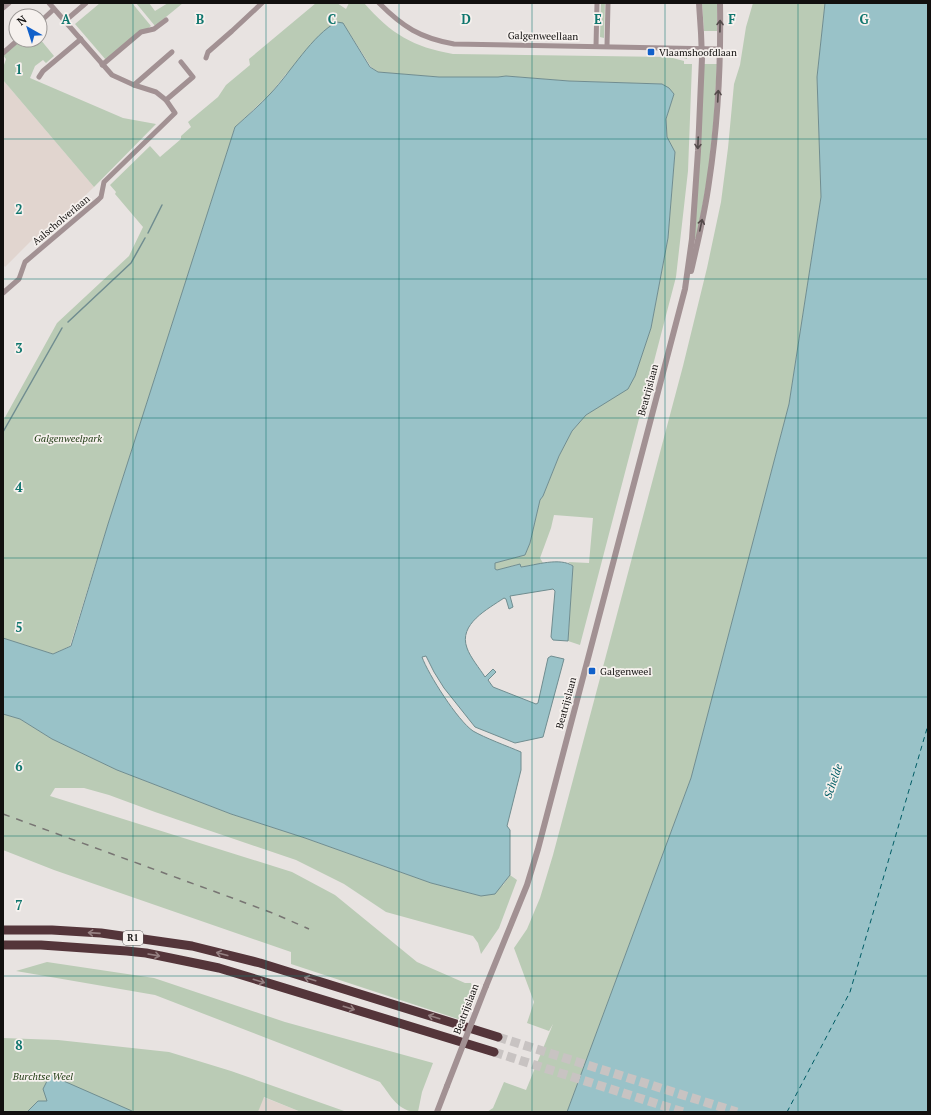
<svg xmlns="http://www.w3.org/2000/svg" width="931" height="1115" font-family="'PT Serif',serif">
<rect width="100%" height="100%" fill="#e8e3e1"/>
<g fill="#e1d5cf">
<polygon points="3,80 94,187 38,241 34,238 5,267 3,264"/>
<polygon points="263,1097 301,1112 258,1112"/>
</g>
<g fill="#bacbb5">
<polygon points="100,3 132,3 151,26 106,60 75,24"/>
<polygon points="136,3 149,3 155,11 168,3 183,3 155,26"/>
<path d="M316 3H337L346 9 349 3H364C391 34 413 47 453 54L669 57 684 61V64H692L688 171 676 277 580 645 568 641 573 566 568 562 589 563 593 518 554 515 551 528 540 558 543 563 520 567 519 564 497 570 495 569V563L525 555 530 543 540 500 543 496 559 456 572 431 586 415 627 389 635 376 651 328 668 238 675 152 667 137 666 119 674 94 666 86 662 84 569 81 506 76 498 77H439L378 72 371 67 343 23 286 74 271 93 235 127 108 524 70 646 53 654 3 638V421L57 323 129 256 143 227 115 194 116 192 110 185 150 146 160 157 181 139V136L191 127 188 122 218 97 226 85 250 65 249 59Z"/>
<polygon points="601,3 605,3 604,38 600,37"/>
<polygon points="702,3 717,3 717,31 704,31"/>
<polygon points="753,3 825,3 817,77 821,197 789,404 691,778 567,1112 487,1112 493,1108 504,1082 526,1090 553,1024 549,1031 527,1023 534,1002 514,948 527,929 540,898 553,855 683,366 707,268 721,202 728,148 734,84 740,65 746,27"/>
<polygon points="40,39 54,56 46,63 43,60 35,66 30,78 123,118 156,124 94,187 3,80 3,68 6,59 3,55 21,40"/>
<polygon points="663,52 687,53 687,59 670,54 663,54"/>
<polygon points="703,64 717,64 714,117 708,174 697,237 694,239"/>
<polygon points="3,714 20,719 52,739 117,770 231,814 305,838 431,883 481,896 503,885 510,875 517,880 499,928 481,954 478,943 473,936 386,912 344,884 296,860 155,812 109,795 84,788 55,788 50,796 292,872 335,895 417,962 465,983 471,983 473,990 461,1020 291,964 291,952 54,870 3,850"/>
<path d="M47 962 154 978 285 1022 433 1063 422 1092 418 1112C398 1112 391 1096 380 1082L155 995 16 971Z"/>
<polygon points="3,1038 58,1040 169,1052 231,1071 347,1112 301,1112 264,1097 258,1112 3,1112"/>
</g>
<g fill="#99c2c8" stroke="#708d90">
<polygon points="825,3 928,3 928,1112 567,1112 691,778 789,404 821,197 817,77"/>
<path d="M337 22 343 23 370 67 378 72 439 77H498L506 76 569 81 662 84 669 88 674 94 666 119 667 137 675 152 668 238 651 328 635 376 628 389 586 415 572 431 559 456 543 496 540 500 530 543 525 555 495 563V569L497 570 520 564 521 567C536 565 560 557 573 566L568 641 553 640 551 637 555 591 553 589 510 596 513 607 509 609 506 599 504 598C488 609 458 624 467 648 470 657 480 669 485 677L493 669 496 672 488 680 493 687 536 704 538 703 548 658 551 656 564 659 543 737 515 743 475 727 444 688 434 672 426 656 422 657C428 674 458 721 473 731 485 738 507 746 521 752V770L507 826 510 830V875L495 894 481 896 431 883 305 838 231 814 117 770 52 739 20 719 3 714V638L53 654 71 646 108 524 235 127C247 116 260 105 271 93 290 73 313 34 337 22Z"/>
<polygon points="50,1075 132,1111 132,1112 28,1112 28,1111 38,1101 47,1101 43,1089"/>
</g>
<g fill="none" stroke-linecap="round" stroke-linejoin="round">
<g stroke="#708d90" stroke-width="1.5">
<polyline points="148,233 162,205"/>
<polyline points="68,322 131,263 145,238"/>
<polyline points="3,432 62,328"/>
</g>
<polyline stroke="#005c65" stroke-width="1" stroke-dasharray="5 4" stroke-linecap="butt" points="787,1112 850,992 928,725"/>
<g stroke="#c8c3c2" stroke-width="9" stroke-dasharray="9 4.5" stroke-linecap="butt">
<polyline points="498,1037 737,1112"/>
<polyline points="494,1052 683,1112"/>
</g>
<g stroke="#a29193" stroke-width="5">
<polyline points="49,3 112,75 134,85 156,92 166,100 193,77 181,62"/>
<path d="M379 3C403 27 420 38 454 44L719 49"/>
<polyline points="3,8 9,3"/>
<polyline points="65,21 86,3"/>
<polyline points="40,22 54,9"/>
<polyline points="596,46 597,3"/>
<polyline points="607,46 608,3"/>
<polyline points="3,53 18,40"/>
<polyline points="206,58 208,52 232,31 262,3"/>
<polyline points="102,65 141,32 154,29 166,20"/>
<polyline points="39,77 43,71 81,39"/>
<polyline points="134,85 172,52"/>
<polyline points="3,293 19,279 25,262 98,200 101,197 104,182 175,113 166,100"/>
</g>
<g stroke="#a29193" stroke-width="6">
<path d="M691 271C698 241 705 212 709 182 718 123 721 62 720 3"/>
<polyline points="486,986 527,885 538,849 685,289 692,239 698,151 702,58 701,33 699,3"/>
<polyline points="437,1112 447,1086"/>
</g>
<g stroke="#54353a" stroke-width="9">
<polyline points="3,930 52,930 101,933 192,946 260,963 498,1037"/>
<polyline points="3,945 41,945 127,951 146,953 219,968 494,1052"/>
</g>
<polyline stroke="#787573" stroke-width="1.5" stroke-dasharray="7 7" stroke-linecap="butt" points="3,814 235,899 275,914 309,929"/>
<polyline stroke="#a29193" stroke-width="6" points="447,1086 486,986"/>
</g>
<defs><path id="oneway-shaft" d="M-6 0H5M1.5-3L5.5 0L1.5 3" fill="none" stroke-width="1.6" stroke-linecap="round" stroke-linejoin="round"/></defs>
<g stroke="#534a4a">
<use href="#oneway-shaft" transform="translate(720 26) rotate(-89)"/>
<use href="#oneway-shaft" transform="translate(718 96) rotate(-87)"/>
<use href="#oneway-shaft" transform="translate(698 143) rotate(92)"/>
<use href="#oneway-shaft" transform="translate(701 225) rotate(-78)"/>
</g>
<g stroke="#958082">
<use href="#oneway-shaft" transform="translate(94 933) rotate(-176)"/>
<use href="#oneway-shaft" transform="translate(222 954) rotate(-165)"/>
<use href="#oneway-shaft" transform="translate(154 955) rotate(10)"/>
<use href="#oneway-shaft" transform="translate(310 979) rotate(-163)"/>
<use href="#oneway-shaft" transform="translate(259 981) rotate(17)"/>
<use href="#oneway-shaft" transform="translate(349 1008) rotate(17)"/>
<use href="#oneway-shaft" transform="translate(434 1017) rotate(-163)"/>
</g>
<path fill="none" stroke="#0f766e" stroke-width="1" stroke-opacity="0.55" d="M133 3V1112M266 3V1112M399 3V1112M532 3V1112M665 3V1112M798 3V1112M3 139H928M3 279H928M3 418H928M3 558H928M3 697H928M3 836H928M3 976H928"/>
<g fill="#1160ca" stroke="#f6f1ee" stroke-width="1.5">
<rect x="647" y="48" width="8" height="8" rx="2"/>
<rect x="588" y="667" width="8" height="8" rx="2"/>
</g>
<g text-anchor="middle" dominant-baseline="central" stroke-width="3.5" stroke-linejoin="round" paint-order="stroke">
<rect fill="#f6f1ee" stroke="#565452" stroke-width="1" x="123" y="931" width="20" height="14" rx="3"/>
<g font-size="9" font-weight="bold" fill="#12100f">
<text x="133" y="938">R1</text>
</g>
<g font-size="10" fill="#12100f" stroke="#f6f1ee">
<text transform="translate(543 36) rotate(1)">Galgenweellaan</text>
<text transform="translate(61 220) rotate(-40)">Aalscholverlaan</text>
<text transform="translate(648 390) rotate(-75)">Beatrijslaan</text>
<text transform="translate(566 703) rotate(-75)">Beatrijslaan</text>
<text transform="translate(466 1009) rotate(-69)">Beatrijslaan</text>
</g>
<g font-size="10" fill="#12100f" stroke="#f6f1ee" text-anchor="start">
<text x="659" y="52">Vlaamshoofdlaan</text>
<text x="600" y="671">Galgenweel</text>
</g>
<g font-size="10" font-style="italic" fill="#19350c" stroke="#f6f1ee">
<text x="68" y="438">Galgenweelpark</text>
<text x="43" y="1076">Burchtse Weel</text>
</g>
<g font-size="11" font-style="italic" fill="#005c65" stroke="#f6f1ee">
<text transform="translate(833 781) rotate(-71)">Schelde</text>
</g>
</g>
<g font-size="13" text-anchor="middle" font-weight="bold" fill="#0f766e" stroke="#f6f1ee" stroke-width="3.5" stroke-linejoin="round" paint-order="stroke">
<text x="66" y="24">A</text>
<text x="200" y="24">B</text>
<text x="332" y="24">C</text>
<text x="466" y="24">D</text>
<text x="598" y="24">E</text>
<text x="732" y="24">F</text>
<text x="864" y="24">G</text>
<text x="19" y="74">1</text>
<text x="19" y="214">2</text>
<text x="19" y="353">3</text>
<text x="19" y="492">4</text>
<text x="19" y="632">5</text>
<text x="19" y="771">6</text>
<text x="19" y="910">7</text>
<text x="19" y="1050">8</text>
</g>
<rect width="931" height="1115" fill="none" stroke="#12100f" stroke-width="8"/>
<g transform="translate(28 28) rotate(321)"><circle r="19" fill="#f6f1ee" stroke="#9b9795"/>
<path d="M0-3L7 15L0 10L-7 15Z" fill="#1160ca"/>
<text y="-6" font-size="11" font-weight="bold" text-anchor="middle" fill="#12100f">N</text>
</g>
</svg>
